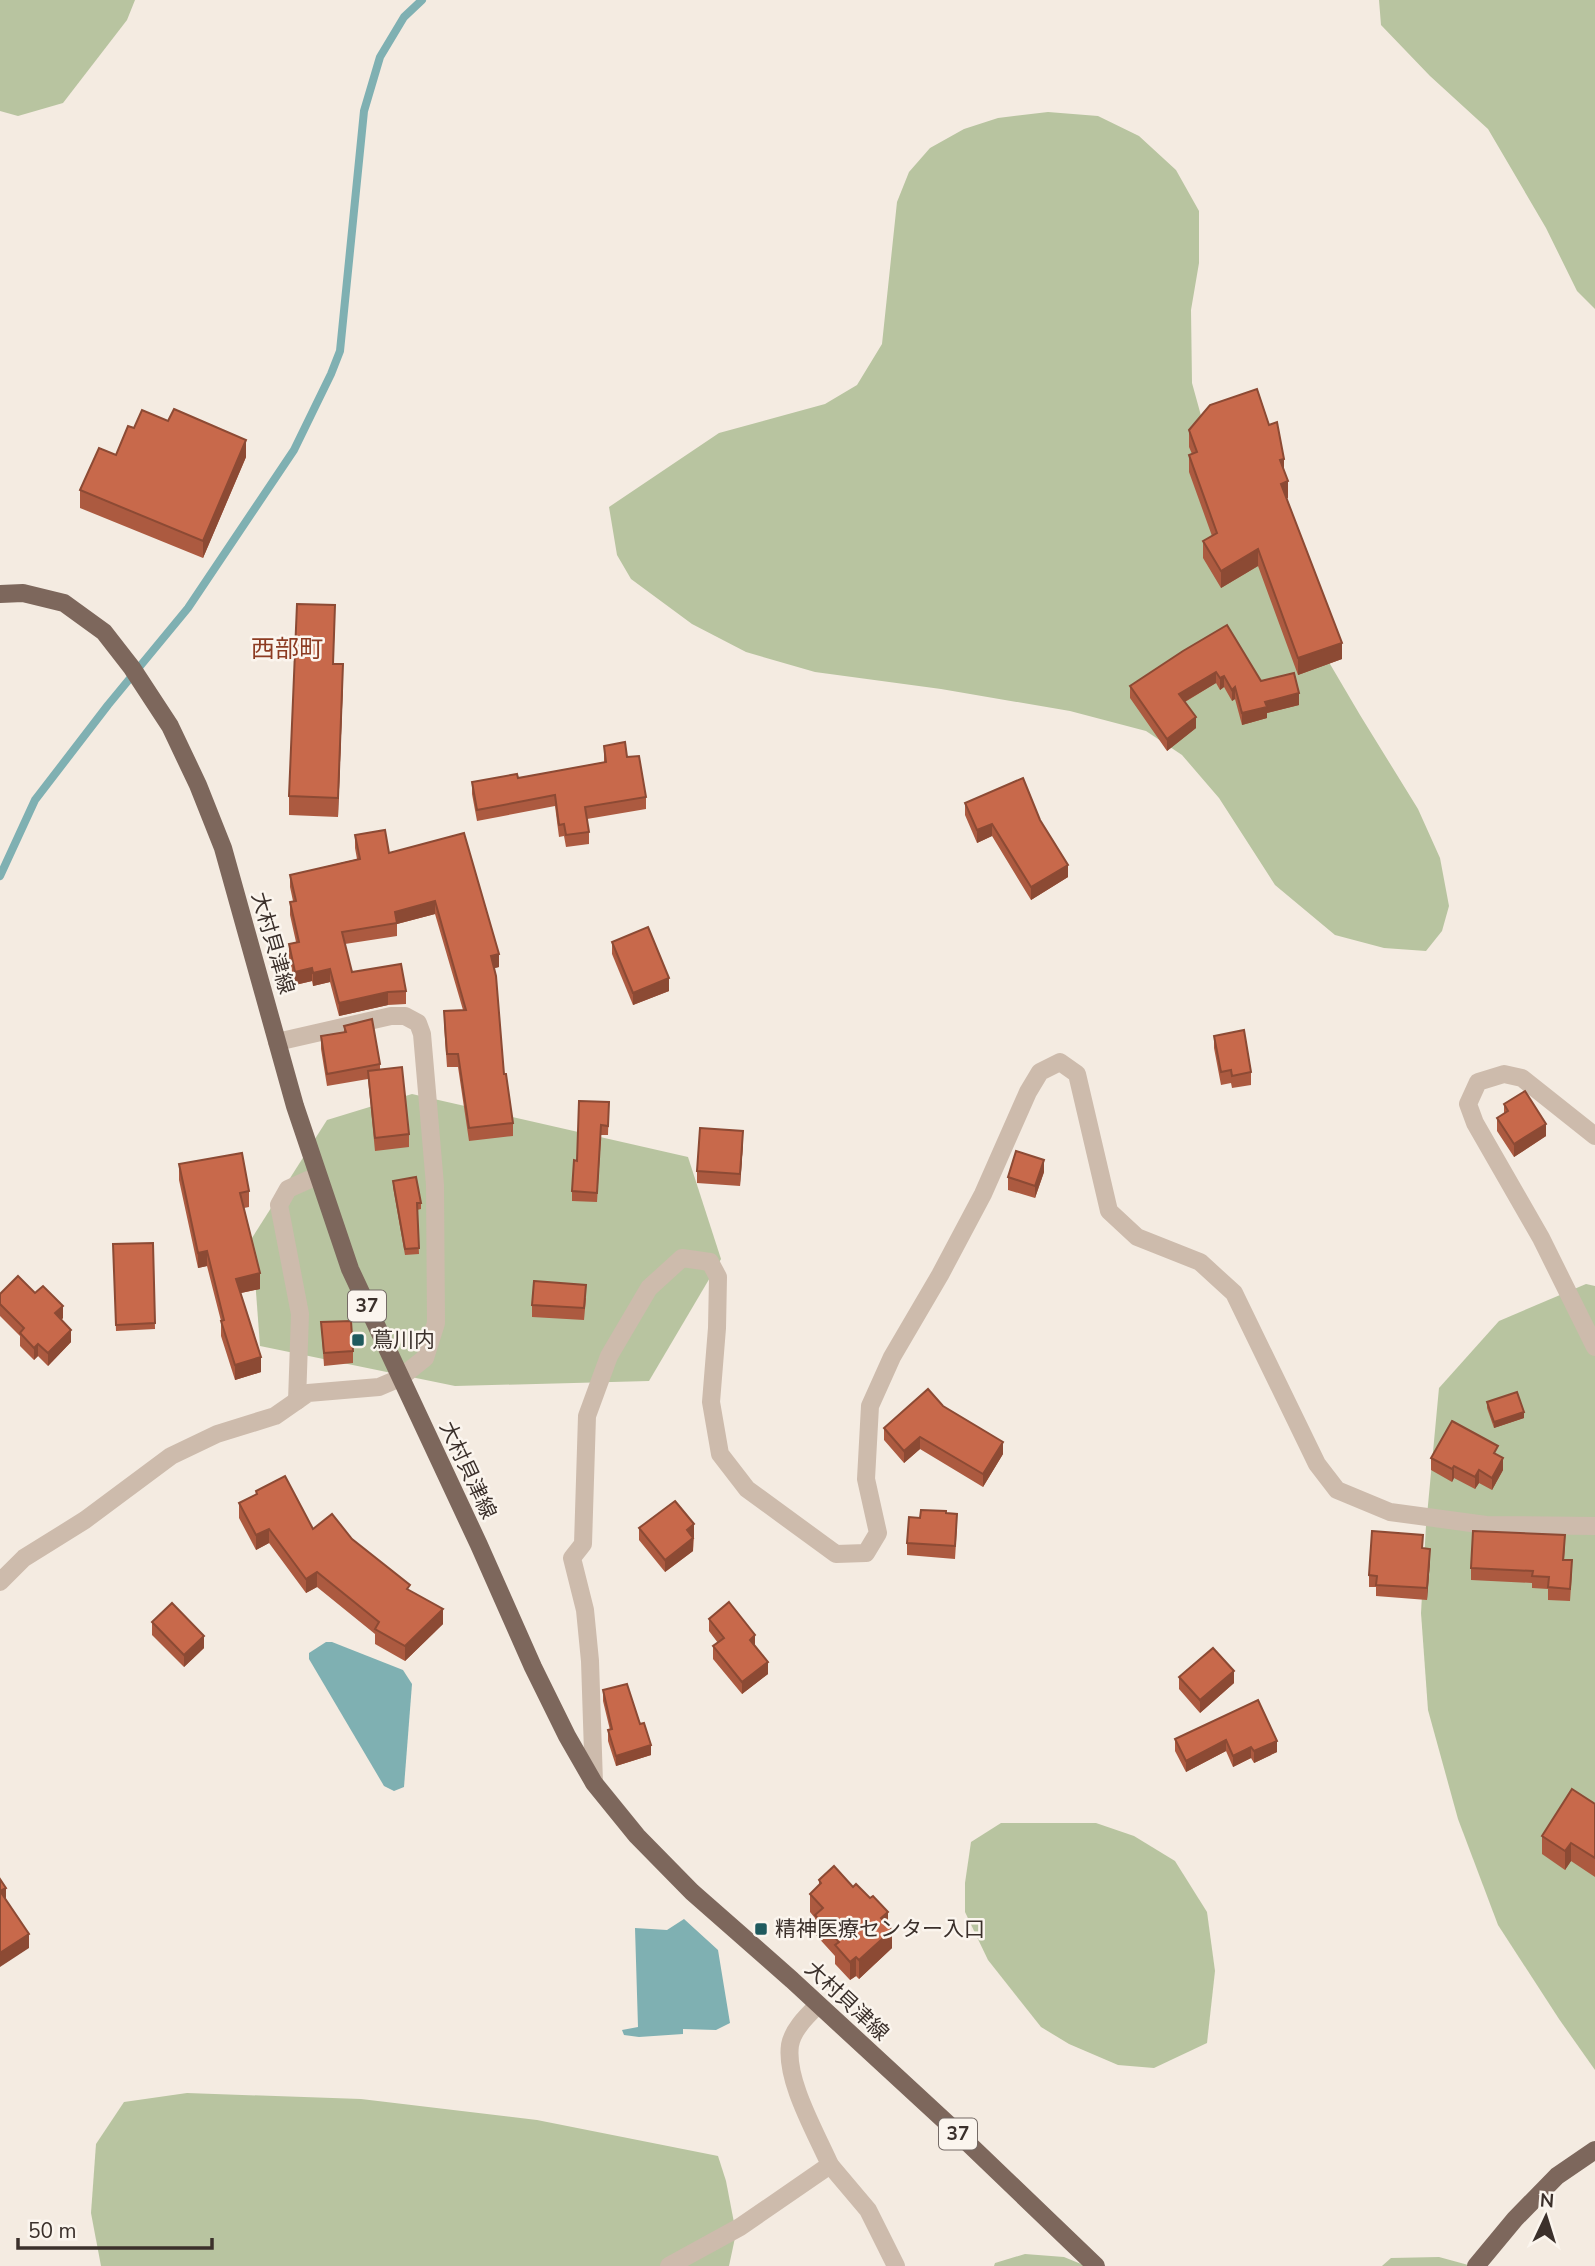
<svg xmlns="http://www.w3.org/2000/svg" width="1595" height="2266" font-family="'Nunito Sans','Noto Sans JP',sans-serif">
<rect width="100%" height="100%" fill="#f4ebe1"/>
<g fill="#b8c4a0">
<polygon points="0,0 135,0 127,20 63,103 18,116 0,111"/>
<polygon points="1379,0 1595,0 1595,309 1577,291 1546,228 1488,129 1430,76 1381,25"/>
<polygon points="1048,112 1098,116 1139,136 1176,170 1199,211 1199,263 1191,310 1192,383 1216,470 1360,715 1418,809 1440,858 1449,906 1442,931 1426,951 1384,948 1335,935 1275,885 1219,798 1182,755 1146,731 1070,711 941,689 815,672 746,652 692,624 631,579 617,555 609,507 719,433 825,404 857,385 882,344 897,202 909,172 930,148 964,129 998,118"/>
<polygon points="412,1094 688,1157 721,1259 649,1381 455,1386 260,1346 252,1238 327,1120"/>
<polygon points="1586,1284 1595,1286 1595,2070 1559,2019 1498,1925 1458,1819 1428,1710 1421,1613 1426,1526 1439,1388 1499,1321"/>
<polygon points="1001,1823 1096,1823 1134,1836 1175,1861 1207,1912 1215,1971 1207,2043 1154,2068 1118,2065 1069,2044 1041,2027 988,1960 965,1912 965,1883 971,1842"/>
<polygon points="187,2093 361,2099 537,2120 718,2156 726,2181 736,2233 729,2266 101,2266 91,2213 96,2144 124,2102"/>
<polygon points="1025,2254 1064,2257 1086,2266 994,2266 995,2263"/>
<polygon points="1439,2257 1472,2266 1382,2266 1391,2258"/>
</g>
<g fill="#7fb0b2">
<polygon points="326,1642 332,1642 403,1670 412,1684 404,1787 394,1791 384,1786 309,1659 309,1653"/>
<polygon points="684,1919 718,1950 730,2023 716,2030 683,2029 683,2034 639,2037 624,2035 622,2030 638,2027 635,1928 667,1930"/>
</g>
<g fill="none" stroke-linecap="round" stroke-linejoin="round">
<polyline stroke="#7fb0b2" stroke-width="8" points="0,876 35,800 108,705 188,608 294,450 331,374 340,351 364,111 380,57 404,17 422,0"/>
<g stroke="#cdbbac" stroke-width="18">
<polyline points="1595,1136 1522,1078 1504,1074 1478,1082 1468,1104 1475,1123 1541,1238 1595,1347"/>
<polyline points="297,1401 300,1314 279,1205 288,1189 317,1176"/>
<polyline points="0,1582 24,1558 85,1520 171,1456 217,1434 275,1416 308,1393 379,1387 400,1378 425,1358 436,1323 435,1185 422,1034 418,1023 405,1016 391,1016 277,1042"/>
<polyline points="594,1783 590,1661 585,1610 572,1558 583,1544 587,1416 609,1356 649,1288 682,1258 710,1262 718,1277 717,1328 711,1402 720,1454 747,1489 836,1554 866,1553 878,1533 866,1479 870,1406 892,1357 940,1275 983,1194 1028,1092 1040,1072 1060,1062 1077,1074 1109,1211 1137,1237 1200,1262 1234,1293 1317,1464 1337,1490 1390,1512 1486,1525 1595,1526"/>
<polyline points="830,2165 868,2210 896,2266"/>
</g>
<path stroke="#cdbbac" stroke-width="18" d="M669 2266 740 2227 830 2165C816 2133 785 2080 790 2045 793 2029 807 2016 818 2005"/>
<g stroke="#7d675c" stroke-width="18">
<polyline points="0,594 23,593 64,603 104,632 132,668 170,726 198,785 223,848 295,1106 350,1269 479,1545 533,1667 567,1736 594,1783 637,1836 692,1892 792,1980 947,2123 1096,2266"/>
<polyline points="1476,2266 1515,2219 1557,2176 1595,2150"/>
</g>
</g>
<g fill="#ac5a40">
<polygon points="134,428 246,457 203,558 80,508 80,490 116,455"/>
<polygon points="1189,430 1284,472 1287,498 1342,659 1298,675 1258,566 1221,588 1203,558 1203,541 1212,536 1189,472 1189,455 1192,454 1189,447"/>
<polygon points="335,623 333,664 343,682 338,817 289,815 289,796"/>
<polygon points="1183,651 1261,681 1299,705 1267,713 1267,718 1242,725 1235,699 1232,701 1224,687 1220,690 1216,683 1185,702 1196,728 1167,751 1130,698 1130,686"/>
<polygon points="604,746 627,757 646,797 646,809 587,819 589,832 589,844 566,847 564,836 559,837 555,806 477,821 472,794 472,782 518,778 604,762"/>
<polygon points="965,803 1068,877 1031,900 992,836 977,843 965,815"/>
<polygon points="355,835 389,853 499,967 494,968 504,1074 513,1123 513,1136 469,1141 458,1067 447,1067 444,1024 444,1011 463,1010 435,914 397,924 397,936 345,944 352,972 406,991 406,1004 388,1005 339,1016 330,982 313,986 312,981 295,985 289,957 289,944 296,942 290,915 290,902 293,901 290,887 290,875 357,859 355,848"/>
<polygon points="612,942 669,991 633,1005 612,954"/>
<polygon points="344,1026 380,1064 380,1070 409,1134 409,1147 375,1151 368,1079 327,1086 321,1049 321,1036 344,1032"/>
<polygon points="1214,1036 1251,1072 1251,1085 1232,1088 1231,1083 1221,1085 1214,1048"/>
<polygon points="609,1102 608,1135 601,1135 597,1202 572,1201 572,1191 577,1161"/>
<polygon points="1504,1104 1546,1136 1514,1157 1497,1131 1497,1118 1504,1114"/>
<polygon points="743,1143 740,1186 697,1183 697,1171"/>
<polygon points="179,1164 249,1191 249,1207 244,1208 260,1289 241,1293 261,1372 235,1380 221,1336 221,1321 207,1266 198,1268 179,1180"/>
<polygon points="1044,1172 1035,1198 1008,1190 1008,1177"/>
<polygon points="393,1181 421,1203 421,1209 417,1210 419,1254 405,1255 393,1187"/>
<polygon points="153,1243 155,1329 116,1331 113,1244"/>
<polygon points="35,1293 63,1318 61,1320 71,1342 48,1366 38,1356 34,1360 20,1346 20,1336 0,1316 0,1294"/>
<polygon points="586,1298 584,1320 532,1317 532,1305"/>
<polygon points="321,1322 353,1351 353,1363 324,1366"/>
<polygon points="1487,1402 1524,1418 1494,1428 1487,1408"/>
<polygon points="943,1406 1003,1454 983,1487 920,1449 904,1463 884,1440 884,1428"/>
<polygon points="1498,1455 1503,1470 1492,1490 1479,1483 1475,1489 1454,1478 1452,1482 1431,1470 1431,1458"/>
<polygon points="256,1491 313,1529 352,1539 410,1591 443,1624 405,1661 375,1644 375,1634 317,1587 306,1593 269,1543 256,1550 239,1518 239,1503 256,1494"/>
<polygon points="946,1513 957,1526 955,1559 907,1555 907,1543 920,1518"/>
<polygon points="639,1528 694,1537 693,1551 665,1572 639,1540"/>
<polygon points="1565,1547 1564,1560 1572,1572 1570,1601 1548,1600 1548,1589 1532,1588 1532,1583 1471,1580 1471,1568"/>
<polygon points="1423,1548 1430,1560 1427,1600 1376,1596 1376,1587 1369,1587 1369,1575"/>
<polygon points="709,1619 768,1674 742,1694 713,1659 713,1646 718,1643 709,1631"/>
<polygon points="152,1622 204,1648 184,1667 152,1635"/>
<polygon points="1179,1677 1234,1683 1200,1713 1179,1689"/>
<polygon points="603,1690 651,1755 616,1766 608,1741 608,1730 610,1730 603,1701"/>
<polygon points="1258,1700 1277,1752 1254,1763 1251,1758 1233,1767 1226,1751 1186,1772 1175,1751 1175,1739"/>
<polygon points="1595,1804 1595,1877 1571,1861 1565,1870 1542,1854 1542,1836"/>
<polygon points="819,1880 888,1925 892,1948 859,1979 856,1976 850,1980 835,1964 835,1956 815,1934 815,1918 810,1912 810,1894 819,1885"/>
</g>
<g fill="#8c4a34">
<polygon points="246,440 246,457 203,558 203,541"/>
<polygon points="1284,459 1284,475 1280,460"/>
<polygon points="1288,481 1288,498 1281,500 1281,484"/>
<polygon points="1258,549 1258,566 1221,588 1221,571"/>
<polygon points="1342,643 1342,659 1298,675 1298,658"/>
<polygon points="343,664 343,682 338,817 338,798"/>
<polygon points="1216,672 1216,683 1179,705 1179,694"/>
<polygon points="1224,676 1224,687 1220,690 1220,678"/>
<polygon points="1235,687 1235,699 1232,701 1232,690"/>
<polygon points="1299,693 1299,705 1267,713 1267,718 1242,725 1242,713 1265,702"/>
<polygon points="1196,717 1196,728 1167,751 1167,739"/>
<polygon points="992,824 992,836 977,843 977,830"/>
<polygon points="1068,865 1068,877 1031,900 1031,887"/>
<polygon points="435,901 435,914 397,924 395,912"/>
<polygon points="499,954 499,967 491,969 491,956"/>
<polygon points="312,968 312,981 295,985 295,972"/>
<polygon points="330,969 330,982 313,986 313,973"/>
<polygon points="669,978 669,991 633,1005 633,993"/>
<polygon points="388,992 388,1005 339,1016 339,1003"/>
<polygon points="1546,1124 1546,1136 1514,1157 1514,1144"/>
<polygon points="743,1131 743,1143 740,1186 740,1174"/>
<polygon points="1044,1160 1044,1172 1035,1198 1035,1186"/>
<polygon points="207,1251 207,1266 198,1268 198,1253"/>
<polygon points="260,1273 260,1289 236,1294 236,1279"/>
<polygon points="63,1306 63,1318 55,1326 55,1313"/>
<polygon points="71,1330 71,1342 48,1366 48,1353"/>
<polygon points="38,1344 38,1356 34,1360 34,1348"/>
<polygon points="261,1357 261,1372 235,1380 235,1365"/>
<polygon points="1524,1412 1524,1418 1494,1428 1494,1422"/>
<polygon points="920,1437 920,1449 904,1463 904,1451"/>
<polygon points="1003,1442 1003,1454 983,1487 983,1474"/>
<polygon points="1503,1458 1503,1470 1492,1490 1492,1478"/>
<polygon points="1454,1466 1454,1478 1452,1482 1452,1469"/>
<polygon points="1479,1470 1479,1483 1475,1489 1475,1477"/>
<polygon points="694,1524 694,1537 687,1542 687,1530"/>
<polygon points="269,1529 269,1543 256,1550 256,1535"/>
<polygon points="693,1538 693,1551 665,1572 665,1560"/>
<polygon points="1430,1549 1430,1560 1427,1600 1427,1588"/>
<polygon points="317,1572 317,1587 306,1593 306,1579"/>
<polygon points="443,1609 443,1624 405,1661 405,1646"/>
<polygon points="755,1635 755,1647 750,1640"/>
<polygon points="204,1636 204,1648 184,1667 184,1655"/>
<polygon points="768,1662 768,1674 742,1694 742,1682"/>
<polygon points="1234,1671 1234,1683 1200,1713 1200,1700"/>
<polygon points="1226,1740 1226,1751 1186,1772 1186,1761"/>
<polygon points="1277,1741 1277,1752 1254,1763 1254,1751"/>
<polygon points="651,1745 651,1755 616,1766 616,1756"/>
<polygon points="1251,1747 1251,1758 1233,1767 1233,1756"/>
<polygon points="1571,1843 1571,1861 1565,1870 1565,1851"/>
<polygon points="6,1888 6,1901 0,1891"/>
<polygon points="888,1912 888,1930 881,1918"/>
<polygon points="892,1930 892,1948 859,1979 859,1960"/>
<polygon points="29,1934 29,1948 0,1967 0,1953"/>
<polygon points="856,1957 856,1976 850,1980 850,1962"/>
</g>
<g fill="#c8694b" stroke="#8c4a34" stroke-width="2">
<polygon points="1257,389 1269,425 1277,422 1284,459 1280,460 1288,481 1281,484 1342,643 1298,658 1258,549 1221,571 1203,541 1217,533 1189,455 1197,452 1189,430 1210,405"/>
<polygon points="174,409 246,440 203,541 80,490 99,448 116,455 128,426 134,428 142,410 168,421"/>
<polygon points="297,604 335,605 333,664 343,664 338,798 289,796"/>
<polygon points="1227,625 1261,681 1294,673 1299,693 1265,702 1267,707 1242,713 1235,687 1232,690 1224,676 1220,678 1216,672 1179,694 1196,717 1167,739 1130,686 1183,651"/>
<polygon points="625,742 627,757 639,756 646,797 585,807 589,832 566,835 564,824 559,825 555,795 477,810 472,782 517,774 518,778 606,762 604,746"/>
<polygon points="1023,778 1040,820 1068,865 1031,887 992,824 977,830 965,803"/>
<polygon points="385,830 389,853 464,833 499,954 491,956 496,976 504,1074 506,1074 513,1123 469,1128 458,1054 447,1054 444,1011 466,1010 435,901 395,912 397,923 342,932 352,972 401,964 406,991 388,992 339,1003 330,969 313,973 312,968 295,972 289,944 299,942 290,902 296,901 290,875 360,859 355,835"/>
<polygon points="648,927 669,978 633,993 612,942"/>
<polygon points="372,1019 380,1064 327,1074 321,1036 346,1032 344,1026"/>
<polygon points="1244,1030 1251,1072 1232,1076 1231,1070 1221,1072 1214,1036"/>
<polygon points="402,1067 409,1134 375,1138 368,1071"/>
<polygon points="1525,1091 1546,1124 1514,1144 1497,1118 1508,1111 1504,1104"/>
<polygon points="579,1101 609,1102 608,1126 601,1125 597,1193 572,1191 574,1160 577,1161"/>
<polygon points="700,1128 743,1131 740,1174 697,1171"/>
<polygon points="1016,1151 1044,1160 1035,1186 1008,1177"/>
<polygon points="242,1153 249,1191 240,1193 260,1273 236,1279 261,1357 235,1365 221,1321 224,1320 207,1251 198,1253 179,1164"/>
<polygon points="416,1177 421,1203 417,1203 419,1248 405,1249 393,1181"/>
<polygon points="153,1243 155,1323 116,1325 113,1244"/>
<polygon points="18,1276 35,1293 43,1286 63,1306 55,1313 71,1330 48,1353 38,1344 34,1348 20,1333 24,1328 0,1304 0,1294"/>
<polygon points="534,1281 586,1285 584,1308 532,1305"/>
<polygon points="351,1321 353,1351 324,1353 321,1322"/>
<polygon points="928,1389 943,1406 1003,1442 983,1474 920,1437 904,1451 884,1428"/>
<polygon points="1517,1392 1524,1412 1494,1422 1487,1402"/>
<polygon points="1452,1421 1498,1446 1494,1453 1503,1458 1492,1478 1479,1470 1475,1477 1454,1466 1452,1469 1431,1458"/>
<polygon points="285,1476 313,1529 332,1514 352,1539 410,1585 407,1589 443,1609 405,1646 375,1629 379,1622 317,1572 306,1579 269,1529 256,1535 239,1503 257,1494 256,1491"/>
<polygon points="675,1501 694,1524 687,1530 693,1538 665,1560 639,1528"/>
<polygon points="921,1510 946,1511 946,1513 957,1514 955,1546 907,1543 909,1517 920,1518"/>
<polygon points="1372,1531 1423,1535 1422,1548 1430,1549 1427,1588 1376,1585 1377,1576 1369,1575"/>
<polygon points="1473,1531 1565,1535 1563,1560 1572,1560 1570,1589 1548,1587 1549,1577 1532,1576 1533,1571 1471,1568"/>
<polygon points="729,1602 755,1635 750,1640 768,1662 742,1682 713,1646 724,1638 709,1619"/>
<polygon points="172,1603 204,1636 184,1655 152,1622"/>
<polygon points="1213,1648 1234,1671 1200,1700 1179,1677"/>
<polygon points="627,1684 640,1724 644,1723 651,1745 616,1756 608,1730 612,1729 603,1690"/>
<polygon points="1258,1700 1277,1741 1254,1751 1251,1747 1233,1756 1226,1740 1186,1761 1175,1739"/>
<polygon points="1572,1789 1595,1804 1595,1858 1571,1843 1565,1851 1542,1836"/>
<polygon points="834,1866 853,1887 856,1884 870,1898 873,1896 888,1912 881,1918 892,1930 859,1960 856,1957 850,1962 835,1945 839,1942 815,1915 823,1908 810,1894 821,1883 819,1880"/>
<polygon points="0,1879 6,1888 0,1891 29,1934 0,1953"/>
</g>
<g fill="#1f5a5e" stroke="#fbf5ee" stroke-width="2.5">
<rect x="351" y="1333" width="14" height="14" rx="3.5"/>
<rect x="754" y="1922" width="14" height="14" rx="3.5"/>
</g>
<g text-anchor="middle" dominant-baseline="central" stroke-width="5" stroke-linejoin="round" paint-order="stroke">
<g fill="#fbf5ee" stroke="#756b66" stroke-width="2">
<rect x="348" y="1290.5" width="38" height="31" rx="5"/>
<rect x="939" y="2118.5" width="38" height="31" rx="5"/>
</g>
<g font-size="19" font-weight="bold" fill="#3b302b">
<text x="367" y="1306">37</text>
<text x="958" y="2134">37</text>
</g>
<g font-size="21" fill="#3b302b" stroke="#fbf5ee">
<text transform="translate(273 943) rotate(74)">大村貝津線</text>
<text transform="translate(468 1470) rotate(65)">大村貝津線</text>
<text transform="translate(847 2001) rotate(43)">大村貝津線</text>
</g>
<g font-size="21" fill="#3b302b" stroke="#fbf5ee" text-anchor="start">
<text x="372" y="1340">蔦川内</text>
<text x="775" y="1929">精神医療センター入口</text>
</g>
<g font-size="24" fill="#8c3b22" stroke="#fbf5ee">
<text x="287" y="649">西部町</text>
</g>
</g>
<g transform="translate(1546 2217) rotate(4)" stroke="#fbf5ee" stroke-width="5" paint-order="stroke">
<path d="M0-5L12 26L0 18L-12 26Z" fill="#3b302b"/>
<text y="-10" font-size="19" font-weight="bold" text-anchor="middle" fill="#3b302b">N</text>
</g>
<path d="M18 2238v10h194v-10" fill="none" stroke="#3b302b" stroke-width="3.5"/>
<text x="28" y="2238" font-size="21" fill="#3b302b" stroke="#fbf5ee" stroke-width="5" paint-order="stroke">50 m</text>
</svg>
